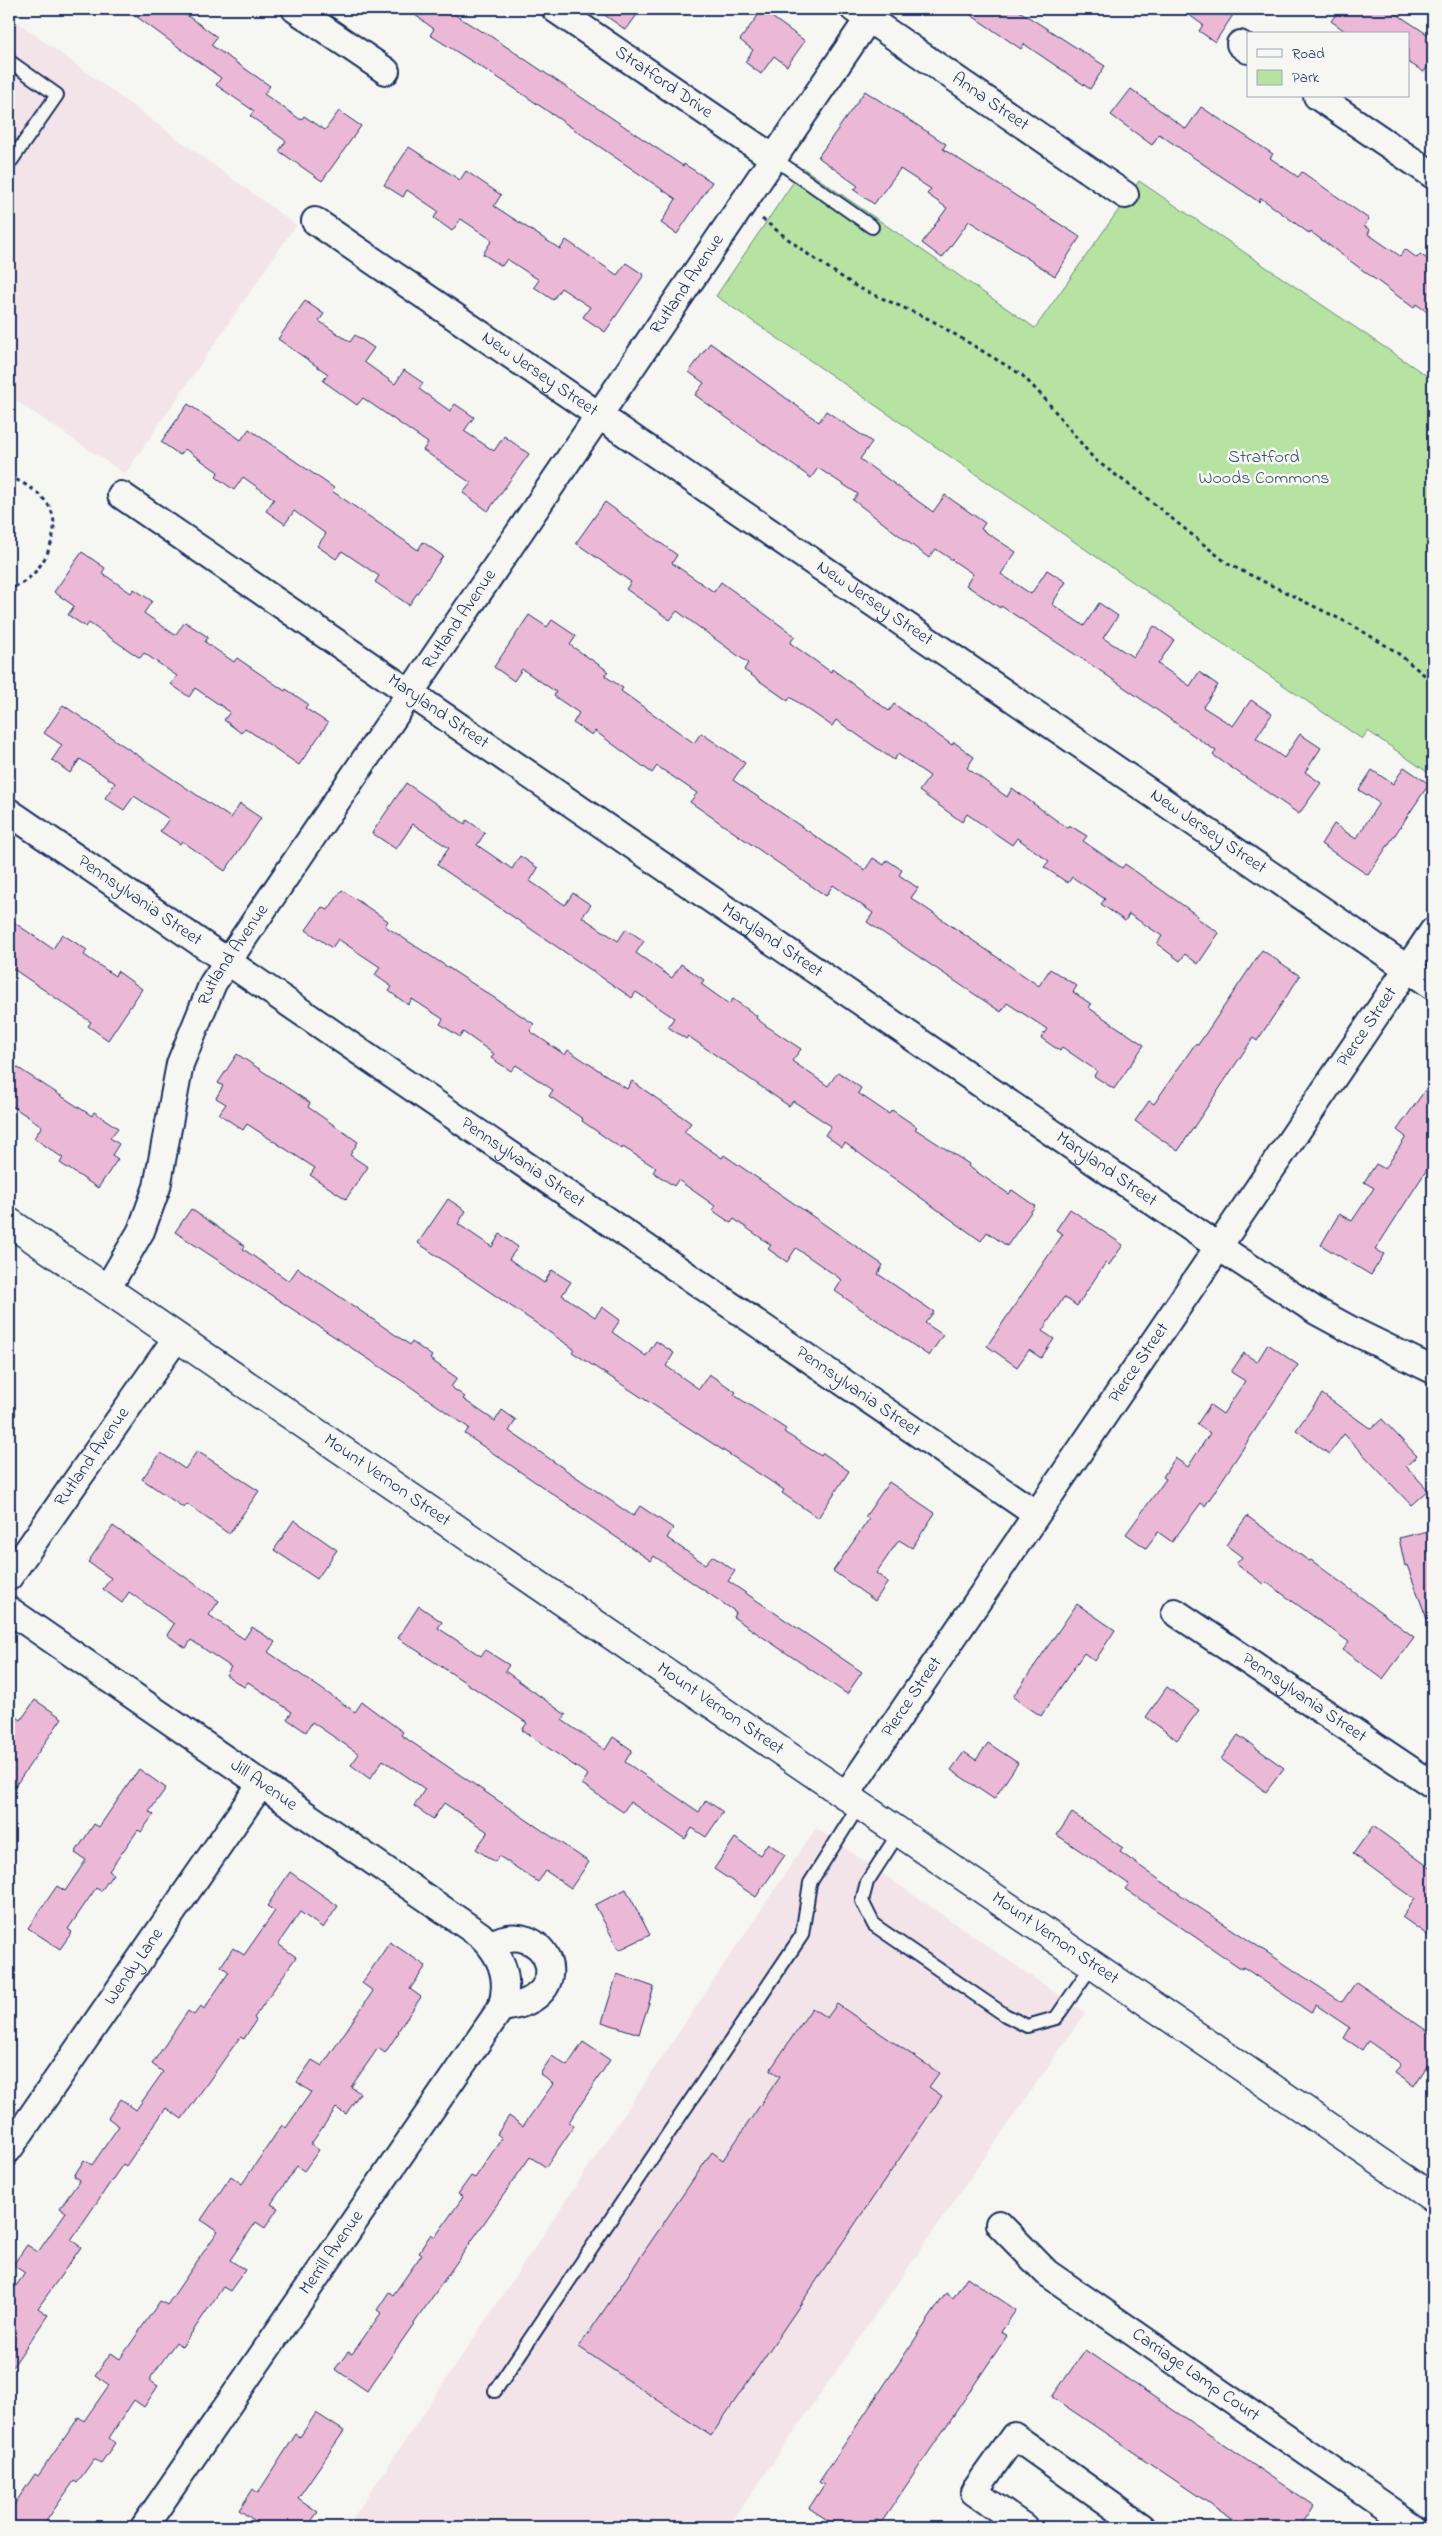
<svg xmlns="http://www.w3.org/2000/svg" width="1442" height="2536" font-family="'Indie Flower',sans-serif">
<rect width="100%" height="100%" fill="#f6f6f2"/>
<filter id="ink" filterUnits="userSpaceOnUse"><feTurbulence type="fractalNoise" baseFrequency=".02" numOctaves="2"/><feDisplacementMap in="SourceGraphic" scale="10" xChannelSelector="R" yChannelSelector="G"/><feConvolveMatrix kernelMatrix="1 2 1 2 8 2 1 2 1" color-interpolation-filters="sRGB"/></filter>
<g filter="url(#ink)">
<g fill="#f3e4ea">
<polygon points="9,16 296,225 125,474 9,396"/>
<polygon points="816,1828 1085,2013 728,2527 347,2527"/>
</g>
<polygon fill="#b6e3a1" stroke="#688980" points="803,168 1035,328 1139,181 1433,380 1433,776 1368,731 1362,739 716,296"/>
<g fill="#ebb9d6" stroke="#1b2f5e">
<polygon points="126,9 178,9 217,37 211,45 270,86 264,94 301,120 304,116 325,130 339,111 361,126 322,181 279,151 286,141 250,116 254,111 216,85 221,78"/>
<polygon points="407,9 446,9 482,32 483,31 683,166 684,164 712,182 677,234 661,223 676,199 508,84 430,35 434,29"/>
<polygon points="596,9 641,9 626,30"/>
<polygon points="962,9 1016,9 1105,66 1090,89 1024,44 1021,49"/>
<polygon points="1181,9 1237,9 1215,42 1199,31 1203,25"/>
<polygon points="1340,9 1389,9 1433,38 1433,58 1424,72 1408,62 1408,34 1349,34 1331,21"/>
<polygon points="762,10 805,41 787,66 774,56 761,74 745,62 753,50 740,40"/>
<polygon points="1131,89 1186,129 1201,107 1273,154 1270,158 1298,177 1302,172 1369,219 1364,226 1370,230 1368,234 1400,256 1405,249 1417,258 1420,254 1433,263 1433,316 1416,304 1414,308 1311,232 1310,234 1261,198 1259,202 1159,134 1152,145 1111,115"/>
<polygon points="865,91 946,144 943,149 1080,237 1055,276 969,221 942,258 922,243 947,208 927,194 931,189 900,169 874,204 854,190 858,186 818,157"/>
<polygon points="409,147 460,180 466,171 501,195 494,206 560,249 566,240 617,275 626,263 644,275 605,332 583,317 590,307 561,288 553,300 534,287 539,280 507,259 502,266 483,254 492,240 461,219 452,231 434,218 438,211 407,190 403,197 384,185"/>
<polygon points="305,301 324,314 319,321 350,342 355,335 374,348 364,362 395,384 404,370 423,383 419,389 450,411 455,404 474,417 464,431 494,451 504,436 529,454 488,511 463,493 471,483 423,450 428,443 363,398 357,405 323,381 328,374 278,339"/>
<polygon points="710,343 819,422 826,411 872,442 860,459 933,512 945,495 985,523 981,529 1016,552 1001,574 1031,594 1047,570 1066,582 1052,604 1084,626 1099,603 1118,616 1103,638 1133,657 1154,626 1174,640 1158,664 1190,686 1199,672 1218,685 1203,707 1233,726 1251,700 1272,714 1256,738 1284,758 1300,734 1321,748 1305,772 1321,783 1299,814 1213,755 1216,751 1102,672 1001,606 1000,608 966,585 973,574 936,549 929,558 853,500 858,494 818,468 811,478 695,395 704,383 689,372"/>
<polygon points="188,404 241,440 249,429 334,488 332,491 418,550 423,542 443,556 409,605 375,582 379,576 342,551 336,559 317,546 326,534 294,511 285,524 266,511 274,499 243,477 234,490 216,477 218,472 185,449 180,455 161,442"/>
<polygon points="605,502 677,555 672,563 714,592 721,582 795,636 790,643 831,672 832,669 889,711 894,704 952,745 954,742 974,757 967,768 1007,797 1012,788 1067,828 1069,825 1087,836 1083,841 1122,868 1125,864 1198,916 1197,918 1219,933 1198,964 1185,954 1180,961 1157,944 1162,936 1129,914 1125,921 1101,904 1105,899 1072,877 1068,883 1044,867 1049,861 1017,838 1012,845 967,814 962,822 919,791 930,776 898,754 894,760 836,720 832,726 790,697 788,701 744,670 748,663 677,611 670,620 626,589 631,582 576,543"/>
<polygon points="82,552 105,568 102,573 131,593 134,589 152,601 144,613 175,635 185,622 208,637 205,642 234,662 237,658 285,691 286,689 308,704 305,708 328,723 299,765 245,728 241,733 224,720 230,712 195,688 189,697 171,684 177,676 144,653 140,658 89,623 86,627 68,615 74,606 54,592"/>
<polygon points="529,615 547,627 552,620 576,636 570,645 608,671 605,676 623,688 621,691 694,743 701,733 745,763 733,780 865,870 873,858 884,865 887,860 902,870 899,875 918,888 911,898 1039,986 1050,969 1077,986 1073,992 1091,1004 1089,1008 1144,1045 1114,1089 1094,1076 1097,1071 1062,1047 1060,1051 1041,1038 1047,1029 1007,1003 1001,1012 867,922 873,913 833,885 826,896 690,802 697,793 657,766 652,773 595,731 592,735 573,723 579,713 554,696 556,692 522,669 514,681 494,667"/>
<polygon points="63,705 231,818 240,804 261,818 225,871 182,841 180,844 160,831 169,819 134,796 124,810 105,798 115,783 80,759 70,773 52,760 62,745 44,733"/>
<polygon points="1404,767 1429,784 1368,875 1321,844 1334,824 1356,839 1379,803 1359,790 1372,770 1393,784"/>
<polygon points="406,783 465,824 467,820 485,833 477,845 512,869 520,856 538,868 530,881 565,905 573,893 591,905 582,917 618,941 626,929 644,941 636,953 672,978 681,964 704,980 701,984 729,1004 733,999 757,1016 756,1018 765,1025 801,1049 792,1061 828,1086 838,1072 861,1088 858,1093 889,1114 892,1110 917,1127 915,1129 969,1164 968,1166 1009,1194 1012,1190 1035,1206 1007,1246 987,1232 981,1241 845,1143 842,1147 825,1135 831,1126 793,1101 789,1106 688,1036 686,1039 668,1027 674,1018 636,992 632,998 437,865 449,848 413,824 396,849 372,833"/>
<polygon points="342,890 388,921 385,926 534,1024 530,1031 565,1055 568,1050 627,1089 632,1081 691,1123 684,1132 722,1158 724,1155 883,1265 878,1274 934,1312 925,1323 943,1335 929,1356 835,1291 842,1280 796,1248 787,1262 768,1249 771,1245 734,1219 731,1223 712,1210 715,1206 678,1180 674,1186 653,1172 656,1168 623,1147 622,1149 582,1121 583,1119 549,1096 553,1090 516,1065 511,1071 491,1058 494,1054 463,1032 460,1037 440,1024 443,1019 412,999 408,1005 389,991 392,987 375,975 380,967 338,939 332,948 306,930 322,907 328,910"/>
<polygon points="9,919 53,949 62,934 87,950 84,955 115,976 117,971 142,989 108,1040 88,1026 91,1022 9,966"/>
<polygon points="1262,950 1300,976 1257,1041 1253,1038 1178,1151 1135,1121 1149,1101 1154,1104 1195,1044 1198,1045"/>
<polygon points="237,1054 310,1103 308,1107 358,1142 350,1155 368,1167 346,1199 310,1175 315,1168 247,1124 243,1130 219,1114 226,1104 216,1098 223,1086 218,1083"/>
<polygon points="9,1062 92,1116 94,1112 118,1128 110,1138 119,1144 112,1155 118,1159 98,1188 60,1163 63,1158 34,1138 42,1126 9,1104"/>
<polygon points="1433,1079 1433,1160 1375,1250 1384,1254 1371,1275 1321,1245 1339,1214 1352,1221 1374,1188 1364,1182 1376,1164 1385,1169 1406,1137 1397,1130"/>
<polygon points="448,1199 466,1211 458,1224 492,1247 500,1234 518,1247 509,1259 544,1283 552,1270 571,1282 562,1295 595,1317 602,1307 620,1320 612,1332 646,1356 656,1341 674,1353 666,1366 699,1389 709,1374 736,1392 734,1395 786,1429 784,1432 821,1456 823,1453 849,1471 818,1518 782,1493 784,1490 572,1352 574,1349 418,1243"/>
<polygon points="191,1209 245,1246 243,1249 289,1281 298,1268 410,1345 412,1342 432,1356 430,1359 457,1378 451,1387 465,1397 463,1399 495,1421 502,1410 516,1420 509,1431 531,1446 633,1516 640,1506 673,1528 667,1538 705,1564 712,1556 735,1571 728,1581 862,1672 847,1694 733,1617 736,1612 693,1583 654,1556 651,1561 465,1434 469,1428 411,1387 175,1232"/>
<polygon points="1070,1209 1123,1245 1109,1265 1106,1262 1077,1306 1064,1297 1042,1331 1054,1339 1041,1358 1029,1350 1017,1367 987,1346 1063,1234 1056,1230"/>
<polygon points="1268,1344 1298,1365 1205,1506 1201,1503 1172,1542 1158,1532 1146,1548 1126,1534 1166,1479 1163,1477 1175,1458 1188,1467 1210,1433 1197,1424 1210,1405 1223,1414 1245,1381 1231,1372 1244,1353 1257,1362"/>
<polygon points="1322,1394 1371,1429 1382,1419 1417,1456 1406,1466 1428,1490 1411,1505 1344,1434 1329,1454 1296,1430"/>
<polygon points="197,1451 259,1491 229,1534 187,1504 184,1508 142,1479 161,1453 185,1469"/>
<polygon points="889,1482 935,1513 912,1548 899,1540 876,1573 888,1582 875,1601 833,1571 869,1519 865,1517"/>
<polygon points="1247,1516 1309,1561 1311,1560 1414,1637 1383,1679 1343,1650 1349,1642 1266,1582 1264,1584 1236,1564 1242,1557 1226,1545"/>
<polygon points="294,1520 337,1550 317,1579 274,1550"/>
<polygon points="113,1526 219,1601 209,1615 244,1639 252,1627 275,1642 268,1652 355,1712 362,1702 403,1732 401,1735 589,1862 571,1888 546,1871 538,1882 499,1856 495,1862 476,1849 488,1832 444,1803 433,1819 414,1806 425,1789 383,1760 370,1779 351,1765 359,1754 312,1722 306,1732 287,1719 292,1712 248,1682 244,1687 226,1675 231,1667 191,1640 186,1648 167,1635 174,1624 129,1592 122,1603 103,1589 111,1578 88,1562"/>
<polygon points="1428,1531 1433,1554 1433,1630 1431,1630 1407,1565 1405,1566 1399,1538"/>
<polygon points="1077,1604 1115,1630 1095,1661 1084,1653 1041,1716 1013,1697"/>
<polygon points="419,1606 442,1622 438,1628 481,1656 485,1650 509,1665 505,1671 566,1715 562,1720 605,1750 613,1737 632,1750 625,1762 699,1812 706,1800 723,1812 706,1837 692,1828 685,1839 630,1802 623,1812 582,1784 588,1775 522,1730 527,1723 398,1638"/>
<polygon points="1167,1687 1199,1710 1177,1740 1146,1717"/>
<polygon points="35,1700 62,1718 9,1795 9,1711 21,1720"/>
<polygon points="1238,1735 1284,1768 1266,1792 1221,1759"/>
<polygon points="988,1743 1018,1763 994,1799 951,1770 964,1752 976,1760"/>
<polygon points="139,1769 166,1788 149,1812 154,1814 141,1832 138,1830 109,1871 113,1874 101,1891 96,1888 68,1929 72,1932 60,1949 28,1928 57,1886 65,1891 86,1860 75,1853 94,1824 99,1827"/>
<polygon points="1072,1813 1123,1848 1120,1852 1191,1902 1342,2002 1356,1982 1433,2035 1433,2057 1414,2086 1395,2073 1401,2064 1368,2041 1362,2050 1344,2038 1350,2028 1316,2005 1311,2013 1243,1967 1242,1969 1125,1889 1129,1884 1057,1835"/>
<polygon points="1373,1826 1433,1870 1433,1939 1402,1917 1415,1899 1353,1854"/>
<polygon points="735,1838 760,1855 768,1843 785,1855 756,1897 714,1869"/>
<polygon points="290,1872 338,1906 323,1928 300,1912 278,1944 296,1957 254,2018 256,2020 244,2039 240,2037 182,2119 166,2108 126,2166 123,2164 71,2240 81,2247 38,2308 48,2315 9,2372 9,2296 25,2273 13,2265 27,2245 38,2252 66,2212 60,2208 80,2180 74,2176 84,2160 92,2165 119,2126 108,2118 121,2099 136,2110 163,2072 152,2064 188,2011 194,2015 201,2006 204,2009 229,1972 221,1966 233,1948 244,1955 275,1911 267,1906"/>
<polygon points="626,1889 650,1935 619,1950 595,1905"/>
<polygon points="390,1942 426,1966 410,1989 421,1997 398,2031 399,2032 385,2053 378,2048 351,2087 360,2093 346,2114 336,2108 311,2144 319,2150 304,2171 297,2166 271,2204 278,2208 265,2228 256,2222 230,2260 245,2270 230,2291 223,2287 182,2347 176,2342 149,2380 158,2386 144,2407 134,2400 109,2438 115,2443 101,2463 94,2459 77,2483 74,2481 42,2527 16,2527 9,2522 9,2512 35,2474 38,2476 79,2417 84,2421 109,2385 95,2375 111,2353 120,2359 160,2301 167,2305 218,2231 201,2220 231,2176 242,2184 282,2125 286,2128 311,2092 297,2082 312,2060 322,2066 373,1991 362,1983"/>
<polygon points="617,1974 654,1987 639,2034 602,2022"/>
<polygon points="837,2004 939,2073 929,2087 942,2096 711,2436 579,2347 712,2152 723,2160 780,2076 770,2070 812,2008 827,2018"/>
<polygon points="583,2042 610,2060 569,2122 574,2126 546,2167 530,2157 367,2391 335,2369 348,2352 352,2354 381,2313 377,2310 389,2292 393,2295 422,2254 419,2252 431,2234 435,2237 463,2197 458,2194 471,2176 475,2178 502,2138 497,2134 509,2116 523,2126 553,2084 540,2074 552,2056 567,2066"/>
<polygon points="967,2277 1016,2310 1001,2332 1007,2336 881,2523 875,2519 869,2527 838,2527 809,2508 824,2485 819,2482 946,2293 953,2298"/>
<polygon points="1085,2350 1314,2506 1300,2527 1244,2527 1052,2397"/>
<polygon points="316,2413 344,2431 298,2498 318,2512 307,2527 264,2527 239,2510 253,2489 258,2493 296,2434 300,2437"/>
</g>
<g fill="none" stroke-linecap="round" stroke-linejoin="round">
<g stroke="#1b2f5e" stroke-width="16">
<g id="lane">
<polyline points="9,61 57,95 9,164"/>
<polyline points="772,157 872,227"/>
<polyline points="900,1831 867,1882 862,1901 874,1925 1005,2015 1027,2026 1056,2018 1093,1964"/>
<polyline points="495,2391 802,1935 810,1883 860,1804"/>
</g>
</g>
<g stroke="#1b2f5e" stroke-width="30">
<g id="street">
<polyline points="295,9 386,71"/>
<path id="s1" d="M555 9 772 157"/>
<path id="s2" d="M854 9 1125 195"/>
<polyline points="1240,44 1248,50"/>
<polyline points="1317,96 1433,175"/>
<path id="s3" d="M315 221 1433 986"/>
<path id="s4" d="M121 495 1219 1247 1316 1311 1353 1331 1433 1370"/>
<path id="s5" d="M9 812 1036 1514"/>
<path id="s6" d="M107 1289 141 1231 157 1187 180 1064 213 983 875 9"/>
<path id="s7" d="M9 1577 177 1337"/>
<path id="s8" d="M9 1610 480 1935C502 1955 511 1979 501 2008L144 2527"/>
<path id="s9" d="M1175 1612 1433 1785"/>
<path id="s10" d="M846 1795 1433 931"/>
<path d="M490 1945C545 1912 585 2000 501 2008"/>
<path id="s11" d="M9 2149 261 1784"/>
<path id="s12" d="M999 2224 1047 2273 1415 2527"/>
<polyline points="1024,2527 974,2492 1014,2436 1142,2527"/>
</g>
</g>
<g stroke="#1b2f5e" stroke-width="31">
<g id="secondary">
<path id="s13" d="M9 1222 1433 2198"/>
</g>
</g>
<g stroke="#1b2f5e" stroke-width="3" stroke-dasharray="4 4" stroke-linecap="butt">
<polyline points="762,219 809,255 857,287 931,320 1022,375 1045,399 1094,459 1143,495 1228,564 1352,625 1395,651 1433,682"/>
<path d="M9 476C25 484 43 493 51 510 63 537 37 584 9 588"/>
</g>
<use href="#lane" stroke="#f6f6f2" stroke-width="12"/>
<use href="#street" stroke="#f6f6f2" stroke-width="26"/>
<use href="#secondary" stroke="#f6f6f2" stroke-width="28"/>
</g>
</g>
<g text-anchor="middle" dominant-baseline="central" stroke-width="5" stroke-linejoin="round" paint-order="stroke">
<g font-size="18" fill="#1b2f5e" stroke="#f6f6f2">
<text stroke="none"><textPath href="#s1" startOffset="131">Stratford Drive</textPath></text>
<text stroke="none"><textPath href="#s2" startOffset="165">Anna Street</textPath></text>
<text stroke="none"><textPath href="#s6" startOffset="1171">Rutland Avenue</textPath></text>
<text stroke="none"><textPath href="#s3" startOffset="272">New Jersey Street</textPath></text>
<text stroke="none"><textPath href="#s3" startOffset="678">New Jersey Street</textPath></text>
<text stroke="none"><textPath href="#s6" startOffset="766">Rutland Avenue</textPath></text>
<text stroke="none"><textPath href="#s4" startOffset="384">Maryland Street</textPath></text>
<text stroke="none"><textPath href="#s3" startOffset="1082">New Jersey Street</textPath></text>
<text stroke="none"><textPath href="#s5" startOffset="158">Pennsylvania Street</textPath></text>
<text stroke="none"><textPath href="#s4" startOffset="789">Maryland Street</textPath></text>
<text stroke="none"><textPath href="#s6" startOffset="361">Rutland Avenue</textPath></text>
<text stroke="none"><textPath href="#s10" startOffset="928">Pierce Street</textPath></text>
<text stroke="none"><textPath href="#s5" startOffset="622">Pennsylvania Street</textPath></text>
<text stroke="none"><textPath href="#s4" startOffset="1194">Maryland Street</textPath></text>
<text stroke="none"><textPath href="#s10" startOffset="522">Pierce Street</textPath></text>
<text stroke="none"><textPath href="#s5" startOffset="1028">Pennsylvania Street</textPath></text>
<text stroke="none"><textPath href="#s7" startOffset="146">Rutland Avenue</textPath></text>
<text stroke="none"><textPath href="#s13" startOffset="458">Mount Vernon Street</textPath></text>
<text stroke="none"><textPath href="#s10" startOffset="118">Pierce Street</textPath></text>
<text stroke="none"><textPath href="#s9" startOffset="155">Pennsylvania Street</textPath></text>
<text stroke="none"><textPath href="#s13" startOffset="862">Mount Vernon Street</textPath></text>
<text stroke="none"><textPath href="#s8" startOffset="309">Jill Avenue</textPath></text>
<text stroke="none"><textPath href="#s13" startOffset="1268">Mount Vernon Street</textPath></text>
<text stroke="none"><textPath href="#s11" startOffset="221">Wendy Lane</textPath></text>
<text transform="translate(332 2253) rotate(-55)">Merrill Avenue</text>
<text stroke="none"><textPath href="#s12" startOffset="249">Carriage Lamp Court</textPath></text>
</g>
<g font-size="18" fill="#3a536b" stroke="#f6f6f2">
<text x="1264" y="458">Stratford<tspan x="1264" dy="21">Woods Commons</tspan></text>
</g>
</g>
<rect width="1442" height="2536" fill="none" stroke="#f6f6f2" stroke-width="30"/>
<rect x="15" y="15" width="1412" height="2506" fill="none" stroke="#1b2f5e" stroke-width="2" filter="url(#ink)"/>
<rect x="1247" y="32" width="162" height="65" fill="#f6f6f2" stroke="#9ea6b7"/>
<rect x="1257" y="49" width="25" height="8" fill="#f6f6f2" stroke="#9ea6b7"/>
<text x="1292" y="58" font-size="15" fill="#1b2f5e">Road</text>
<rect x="1257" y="70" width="25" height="15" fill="#b6e3a1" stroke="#9ea6b7"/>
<text x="1292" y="82" font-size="15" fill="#1b2f5e">Park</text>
</svg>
